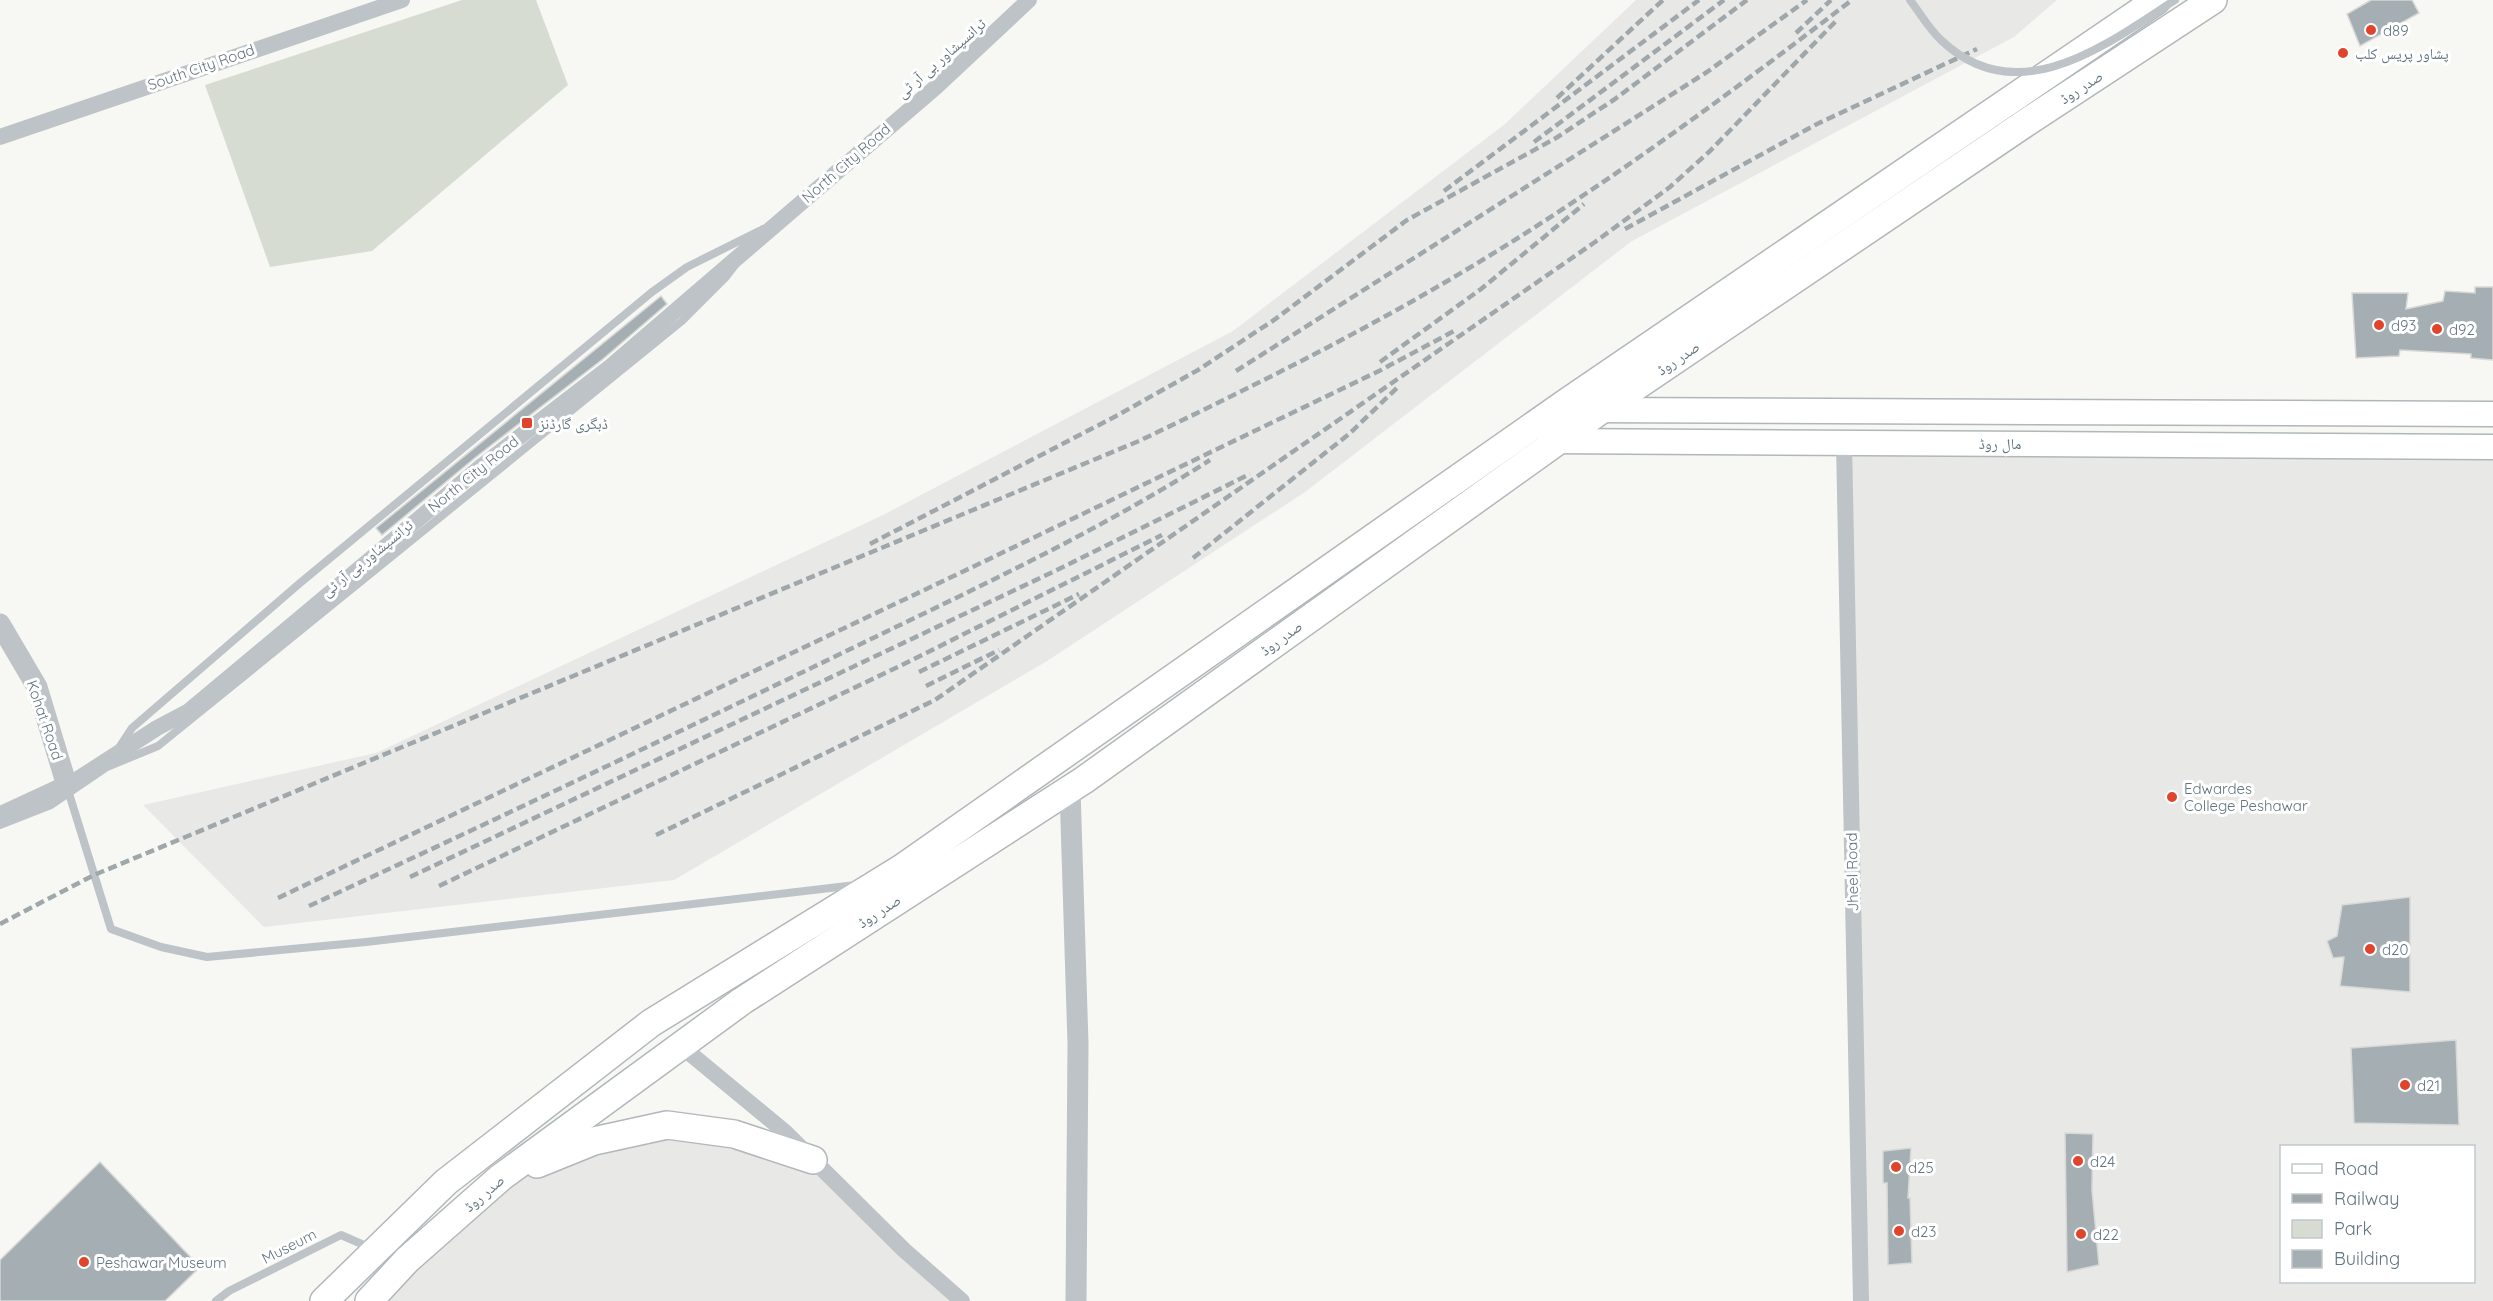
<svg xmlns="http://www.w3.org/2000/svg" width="2493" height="1301" font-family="Quicksand,'Noto Naskh Arabic',sans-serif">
<rect width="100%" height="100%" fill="#f7f7f4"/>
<g fill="#e8e8e7" fill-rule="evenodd">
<polygon points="1636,0 2057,0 2014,37 1632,241 1305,492 1047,661 674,880 264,927 143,805 376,753 883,515 1233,331 1505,124"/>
<path d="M1844 442 2493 447V1301H1861ZM2282 1146H2474V1282H2282Z"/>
<polygon points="667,1125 813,1160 953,1301 368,1301 500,1178"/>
</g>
<polygon fill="#d7dcd3" points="462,0 536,0 568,85 372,251 270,267 205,85"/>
<g fill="#a5afb3" stroke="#d8d8d6" stroke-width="1.5">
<polygon points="2371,0 2412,0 2419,13 2360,46 2347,14"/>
<polygon points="2475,287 2493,287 2493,360 2471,358 2471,354 2400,350 2399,356 2356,358 2352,293 2408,293 2406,309 2443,301 2445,291 2475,293"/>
<polygon points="661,296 667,304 603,359 476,457 382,535 376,528"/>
<polygon points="2410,897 2410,992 2340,986 2344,957 2333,958 2327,941 2337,936 2342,905"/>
<polygon points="2456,1040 2459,1125 2354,1123 2351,1048"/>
<polygon points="2065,1133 2093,1134 2092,1190 2099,1265 2067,1272"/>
<polygon points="1911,1148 1908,1198 1910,1198 1912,1263 1888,1265 1887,1183 1883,1183 1883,1151"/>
<polygon points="100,1162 200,1267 165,1301 0,1301 0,1260"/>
</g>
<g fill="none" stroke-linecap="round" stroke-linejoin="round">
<g stroke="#b0b7ba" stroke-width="27">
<g id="secondary">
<polyline points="1592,410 2493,414"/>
<polyline points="1550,441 2493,447"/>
</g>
</g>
<g stroke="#b1b7ba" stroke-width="30">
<g id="primary">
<polyline points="537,1164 594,1141 667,1125 734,1134 813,1160"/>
<polyline points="324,1301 446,1182 651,1023 902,868 1567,402 2157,0"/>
<polyline points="369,1301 407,1260 500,1178 742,1001 1084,780 1601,410 2030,120 2213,0"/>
</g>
</g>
<g stroke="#bdc3c6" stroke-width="8">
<polyline points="67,787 111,929 161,947 207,957 366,942 856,885"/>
<polyline points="216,1301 229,1291 341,1235 373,1249"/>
</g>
<g stroke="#bdc3c6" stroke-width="16">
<polyline points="0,137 402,0"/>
<polyline points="1844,442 1861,1301"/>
<polyline points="67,786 157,728 189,711 483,465 610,367 936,87 1029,0"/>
<polyline points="681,1046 785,1132 904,1250 962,1301"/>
</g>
<g stroke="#bdc3c6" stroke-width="21">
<polyline points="0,624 37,687 67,786 0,817"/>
<polyline points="1070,789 1078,1044 1076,1301"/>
</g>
<use href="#secondary" stroke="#fff" stroke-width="24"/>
<use href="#primary" stroke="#fff" stroke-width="27"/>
<g stroke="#9fa7ab" stroke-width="4.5" stroke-dasharray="9 4.5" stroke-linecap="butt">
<polyline points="1796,33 1831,0"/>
<polyline points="1557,98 1663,0"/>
<polyline points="1534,142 1724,0"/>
<polyline points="1444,191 1699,0"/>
<polyline points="1625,229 1817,124 1977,49"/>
<polyline points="1380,362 1481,289 1584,204"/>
<polyline points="1236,371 1707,72 1807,0"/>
<polyline points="870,544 1118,415 1198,370 1274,320 1407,220 1556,138 1615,99 1747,0"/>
<polyline points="1193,558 1349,434 1399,386"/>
<polyline points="919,672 1079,594"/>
<polyline points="926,686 999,650"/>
<polyline points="656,835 935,700 1595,242 1670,187 1710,151 1836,21"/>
<polyline points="410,877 1057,570 1250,474"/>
<polyline points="439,886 904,664 1162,535"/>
<polyline points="278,898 983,562 1381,370 1454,331"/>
<path d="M309 906C485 825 660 741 834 657 961 595 1091 536 1210 460"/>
<path d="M0 924 94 875 1139 441C1256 385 1373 327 1484 259 1612 181 1733 91 1852 0"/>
</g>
<g stroke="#bdc3c6" stroke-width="8">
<path d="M1910 0C1920 13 1929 29 1941 40 2017 113 2106 45 2175 0"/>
<polyline points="107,766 132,728 300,583 652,292 687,267 759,231"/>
<polyline points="0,825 51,805 107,767 158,746 682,321 725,278 763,229"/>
</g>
</g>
<g fill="#df452c" stroke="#fff" stroke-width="2">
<circle cx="2371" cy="30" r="6"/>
<circle cx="2343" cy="53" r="6"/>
<circle cx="2379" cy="325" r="6"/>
<circle cx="2437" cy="329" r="6"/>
<rect x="521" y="417" width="12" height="12" rx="3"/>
<circle cx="2172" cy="797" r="6"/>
<circle cx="2370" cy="949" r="6"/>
<circle cx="2405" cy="1085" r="6"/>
<circle cx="2078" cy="1161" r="6"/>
<circle cx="1896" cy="1167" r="6"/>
<circle cx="1899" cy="1231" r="6"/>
<circle cx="2081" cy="1234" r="6"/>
<circle cx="84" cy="1262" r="6"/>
</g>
<g text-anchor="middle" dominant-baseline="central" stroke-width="6" stroke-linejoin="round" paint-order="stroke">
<g font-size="15" fill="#63757e" stroke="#fff" text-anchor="start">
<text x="2383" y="30">d89</text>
<text x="2355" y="53">پشاور پریس کلب</text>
<text x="2391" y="325">d93</text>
<text x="2449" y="329">d92</text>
<text x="539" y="423">ڈبگری گارڈنز</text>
<text x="2184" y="788">Edwardes<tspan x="2184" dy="17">College Peshawar</tspan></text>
<text x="2382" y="949">d20</text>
<text x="2417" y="1085">d21</text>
<text x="2090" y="1161">d24</text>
<text x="1908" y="1167">d25</text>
<text x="1911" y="1231">d23</text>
<text x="2093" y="1234">d22</text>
<text x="96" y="1262">Peshawar Museum</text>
</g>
<g font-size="15" fill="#63757e" stroke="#fff">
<text transform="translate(941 58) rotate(-41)">ٹرانسپشاور بی آر ٹی</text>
<text transform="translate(201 67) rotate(-19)">South City Road</text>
<text transform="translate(2081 87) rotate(-33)">صدر روڈ</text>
<text transform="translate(846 163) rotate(-41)">North City Road</text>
<text transform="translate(1678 358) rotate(-34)">صدر روڈ</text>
<text x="2000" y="443">مال روڈ</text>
<text transform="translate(473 474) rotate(-39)">North City Road</text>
<text transform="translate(367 558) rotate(-39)">ٹرانسپشاور بی آر ٹی</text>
<text transform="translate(1281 638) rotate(-36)">صدر روڈ</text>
<text transform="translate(45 720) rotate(71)">Kohat Road</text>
<text transform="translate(1852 872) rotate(-91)">Jheel Road</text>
<text transform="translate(879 911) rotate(-33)">صدر روڈ</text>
<text transform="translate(484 1193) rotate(-41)">صدر روڈ</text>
<text transform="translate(289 1246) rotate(-27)">Museum</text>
</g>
</g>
<rect x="2280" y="1145" width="195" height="138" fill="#ffffff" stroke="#c1c8cb" stroke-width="1.5"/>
<rect x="2292" y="1164" width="30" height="9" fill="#ffffff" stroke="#c1c8cb" stroke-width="1.5"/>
<text x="2334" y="1175" font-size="18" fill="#63757e">Road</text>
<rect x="2292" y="1194" width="30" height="9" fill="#9fa7ab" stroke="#c1c8cb" stroke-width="1.5"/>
<text x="2334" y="1205" font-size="18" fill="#63757e">Railway</text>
<rect x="2292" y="1220" width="30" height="18" fill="#d7dcd3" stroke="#c1c8cb" stroke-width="1.5"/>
<text x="2334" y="1235" font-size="18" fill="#63757e">Park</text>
<rect x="2292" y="1250" width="30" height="18" fill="#a5afb3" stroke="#c1c8cb" stroke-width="1.5"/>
<text x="2334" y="1265" font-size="18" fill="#63757e">Building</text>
</svg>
